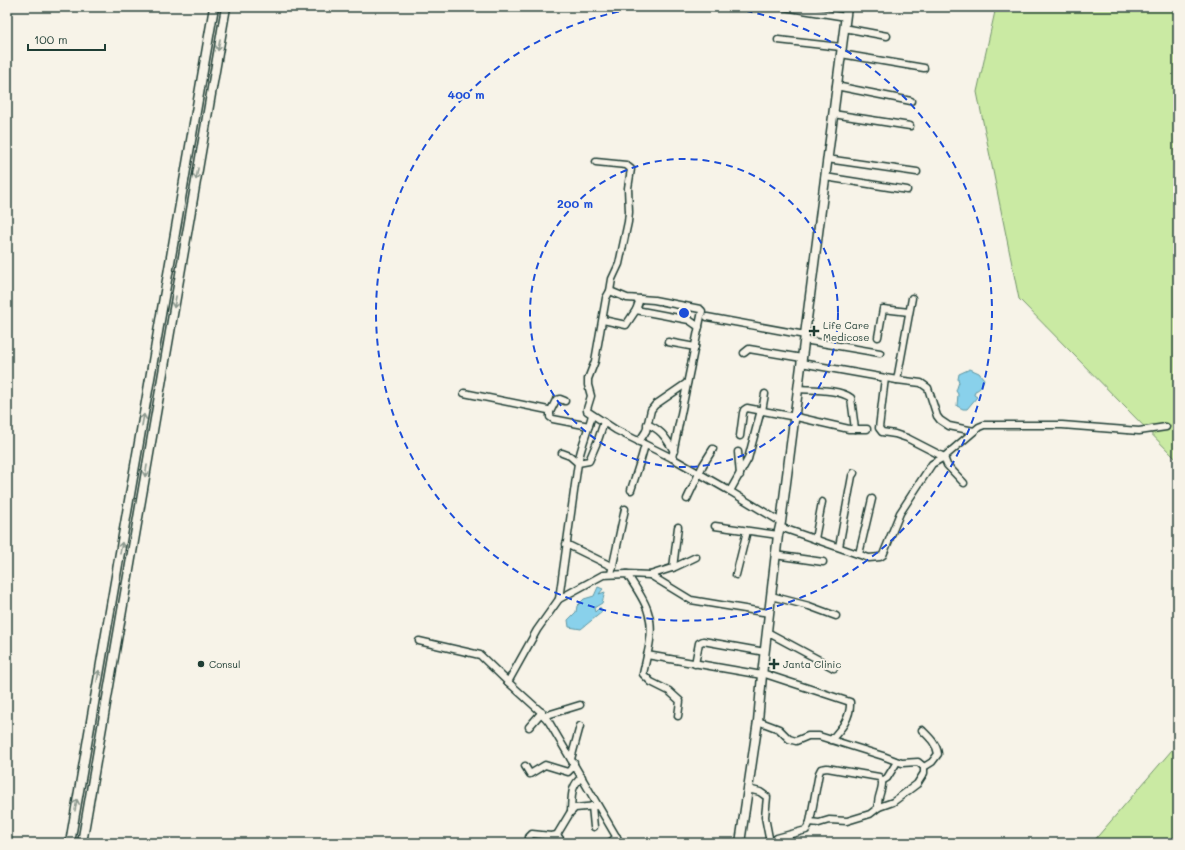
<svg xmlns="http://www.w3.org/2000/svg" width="1185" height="850" font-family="Mali,sans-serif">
<rect width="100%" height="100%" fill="#f7f3e8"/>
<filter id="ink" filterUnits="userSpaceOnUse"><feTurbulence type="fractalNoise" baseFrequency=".025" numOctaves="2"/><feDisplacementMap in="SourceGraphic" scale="8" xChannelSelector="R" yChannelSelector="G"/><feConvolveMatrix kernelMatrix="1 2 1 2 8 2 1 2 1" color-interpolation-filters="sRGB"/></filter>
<g filter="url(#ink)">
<g fill="#caeaa3" stroke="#74946c">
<polygon points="996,7 1178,7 1178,461 1019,299 977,92"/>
<polygon points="1178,743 1178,843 1092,843"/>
</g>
<g fill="#89d1eb" stroke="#5f96a2">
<path d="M970 369 979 373 984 379C982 385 981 389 975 391L974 395 977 397 967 409H963L957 406 958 394 956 391 959 382 958 379 959 374Z"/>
<polygon points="598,587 603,589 599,594 605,592 602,603 594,608 595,612 600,607 602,612 581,629 569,627 568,620 576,612 577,606 584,599 594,596"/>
</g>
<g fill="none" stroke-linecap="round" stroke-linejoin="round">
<g stroke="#1f3d34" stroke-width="9">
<g id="street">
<polyline points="784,7 846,17"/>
<polyline points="844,28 887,36"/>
<polyline points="778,40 841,47"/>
<polyline points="841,54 924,68"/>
<polyline points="836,86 911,101"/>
<polyline points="833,114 910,126"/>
<polyline points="827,159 917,172"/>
<polyline points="596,162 626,165 631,169 628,188 629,212 628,222 619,264 612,279 610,291 606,298 595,361 588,379 588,385 591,396 587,409 587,411 616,430 672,458 728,490 781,522"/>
<polyline points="825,177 907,190"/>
<polyline points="610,291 627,298 654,300 700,309 702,311 672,458"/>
<polyline points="636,310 689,320 699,327"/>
<polyline points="707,317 805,335"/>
<polyline points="603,320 626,325 636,310 640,299"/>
<polyline points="878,337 883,309 909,312"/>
<polyline points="804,340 880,353"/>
<polyline points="668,342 695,347"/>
<polyline points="744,353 749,349 802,358"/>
<polyline points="801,363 897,380 921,383 928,388 937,416 940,420 949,426 974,431"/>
<polyline points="885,378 879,428 882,432 895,434 907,438 944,457 947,465 964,483"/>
<polyline points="897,380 912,298"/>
<path d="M798 389C812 390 840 389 851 398L855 429"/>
<polyline points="464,393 548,410 550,412 550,417 553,419 589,426"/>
<polyline points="762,411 765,394"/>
<polyline points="550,412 556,400 560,399 565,401"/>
<path d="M592 415C588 431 581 446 578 463L589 461 598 440 604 422"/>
<path d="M647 424C663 431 665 437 674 451"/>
<polyline points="740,436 743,413 744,410 747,408 801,418 849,429 867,429"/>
<polyline points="639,442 646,431 651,410 655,405 687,383"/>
<polyline points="738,452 740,475"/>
<polyline points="631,490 641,459 645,445"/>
<polyline points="730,491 748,459 761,410"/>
<polyline points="687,499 703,465 713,449"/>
<polyline points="715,526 778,535"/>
<polyline points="780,527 869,558 880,557 883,555 900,513 932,464 944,457 979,427 984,425 1062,425 1139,431 1166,427"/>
<polyline points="815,539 822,502"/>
<polyline points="566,544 613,567"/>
<polyline points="839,547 852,476 854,473"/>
<polyline points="859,554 872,499"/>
<polyline points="775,555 823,562"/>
<polyline points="673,568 678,527"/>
<polyline points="611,574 625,509"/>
<polyline points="627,574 650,575 675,567 696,557"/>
<polyline points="650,575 691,600 769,613"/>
<polyline points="736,575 747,531"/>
<polyline points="771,596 809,606 836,616"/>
<polyline points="559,599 578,463 570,456 562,453"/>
<polyline points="767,632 834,668"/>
<polyline points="419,641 480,655 508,682 540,711 549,722 620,843"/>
<polyline points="647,655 762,675"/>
<polyline points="695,664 699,643 703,641 765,652"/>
<path d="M762 673 850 702C851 718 841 729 831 740"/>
<path d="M508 682 537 630 559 599 603 575 627 574C634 585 645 600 648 612 655 632 647 654 643 674L651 682 669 691 680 701 678 716"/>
<polyline points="544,716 580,705"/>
<polyline points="758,721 779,729 789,739 796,741 808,736 819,736 883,756 896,761 902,763 918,762 924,767 924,773 917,784 893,802 879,807 870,814 847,821 829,820 819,823 810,822"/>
<polyline points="529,727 542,712"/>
<path d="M922 730C929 737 937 744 938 754L932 762 924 767"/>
<polyline points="571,759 580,726"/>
<polyline points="525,766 530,774 545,765 568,772 571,769 574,763"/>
<polyline points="882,781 887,778 897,762"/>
<polyline points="748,789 760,792 767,797 765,817 770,843"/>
<polyline points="592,806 594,827"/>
<path d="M571 811C572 797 570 786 582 777"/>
<polyline points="557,835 563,843"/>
<polyline points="529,843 529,837 532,834 551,836 557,835"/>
<polyline points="552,843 570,813 575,808 597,806"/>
<polyline points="609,843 617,837"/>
<path d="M771 843 777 838 806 830 810 822 819 773 821 769 827 768 879 777 882 781C883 790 877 797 878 806L879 807"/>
</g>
</g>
<g stroke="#1f3d34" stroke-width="11">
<g id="secondary">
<polyline points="70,843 214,7"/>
<polyline points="82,843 226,7"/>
<polyline points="740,843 758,721 762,675 778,535 781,522 847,7"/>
</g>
</g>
<use href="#street" stroke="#f7f3e8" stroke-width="6"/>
<use href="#secondary" stroke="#f7f3e8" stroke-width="8"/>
</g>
<defs><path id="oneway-shaft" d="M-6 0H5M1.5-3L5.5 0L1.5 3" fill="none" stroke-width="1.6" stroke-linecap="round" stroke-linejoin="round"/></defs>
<g stroke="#8b988e">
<use href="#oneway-shaft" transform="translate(219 45) rotate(100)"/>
<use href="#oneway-shaft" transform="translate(197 174) rotate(100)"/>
<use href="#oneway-shaft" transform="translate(175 302) rotate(100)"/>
<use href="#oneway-shaft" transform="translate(143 420) rotate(-80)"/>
<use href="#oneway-shaft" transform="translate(146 471) rotate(100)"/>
<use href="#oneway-shaft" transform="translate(121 548) rotate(-80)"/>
<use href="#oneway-shaft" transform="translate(98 676) rotate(-80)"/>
<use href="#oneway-shaft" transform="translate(76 805) rotate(-80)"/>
</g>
</g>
<g fill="none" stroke="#1d4ed8" stroke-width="2" stroke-dasharray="7 5">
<circle cx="684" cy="313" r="154"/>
<path d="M722 7A308 308 0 1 1 646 7"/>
</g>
<g fill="#1f3d34" stroke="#f7f3e8" stroke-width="1.5">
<path d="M812 325h4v4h4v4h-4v4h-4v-4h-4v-4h4z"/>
<circle cx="201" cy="664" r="4"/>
<path d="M772 658h4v4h4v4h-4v4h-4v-4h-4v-4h4z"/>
</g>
<g text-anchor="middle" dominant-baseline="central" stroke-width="4" stroke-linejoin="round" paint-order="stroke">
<g font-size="10" fill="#1f3d34" stroke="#f7f3e8" text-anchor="start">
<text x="823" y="325">Life Care<tspan x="823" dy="12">Medicose</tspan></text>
<text x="209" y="664">Consul</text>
<text x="783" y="664">Janta Clinic</text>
</g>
</g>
<circle cx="684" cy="313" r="6" fill="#1d4ed8" stroke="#f7f3e8" stroke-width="2"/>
<g font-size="12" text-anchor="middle" font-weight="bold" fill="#1d4ed8" stroke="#f7f3e8" stroke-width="4" stroke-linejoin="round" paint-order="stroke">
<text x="466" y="99">400 m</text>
<text x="575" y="208">200 m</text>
</g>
<rect width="1185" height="850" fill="none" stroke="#f7f3e8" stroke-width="24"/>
<rect x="12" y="12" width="1161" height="826" fill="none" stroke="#1f3d34" stroke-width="1.5" filter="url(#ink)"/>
<path d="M28 44v6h77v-6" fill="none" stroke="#1f3d34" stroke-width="2"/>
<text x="34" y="44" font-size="12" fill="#1f3d34" stroke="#f7f3e8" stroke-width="3" paint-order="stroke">100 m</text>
</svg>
